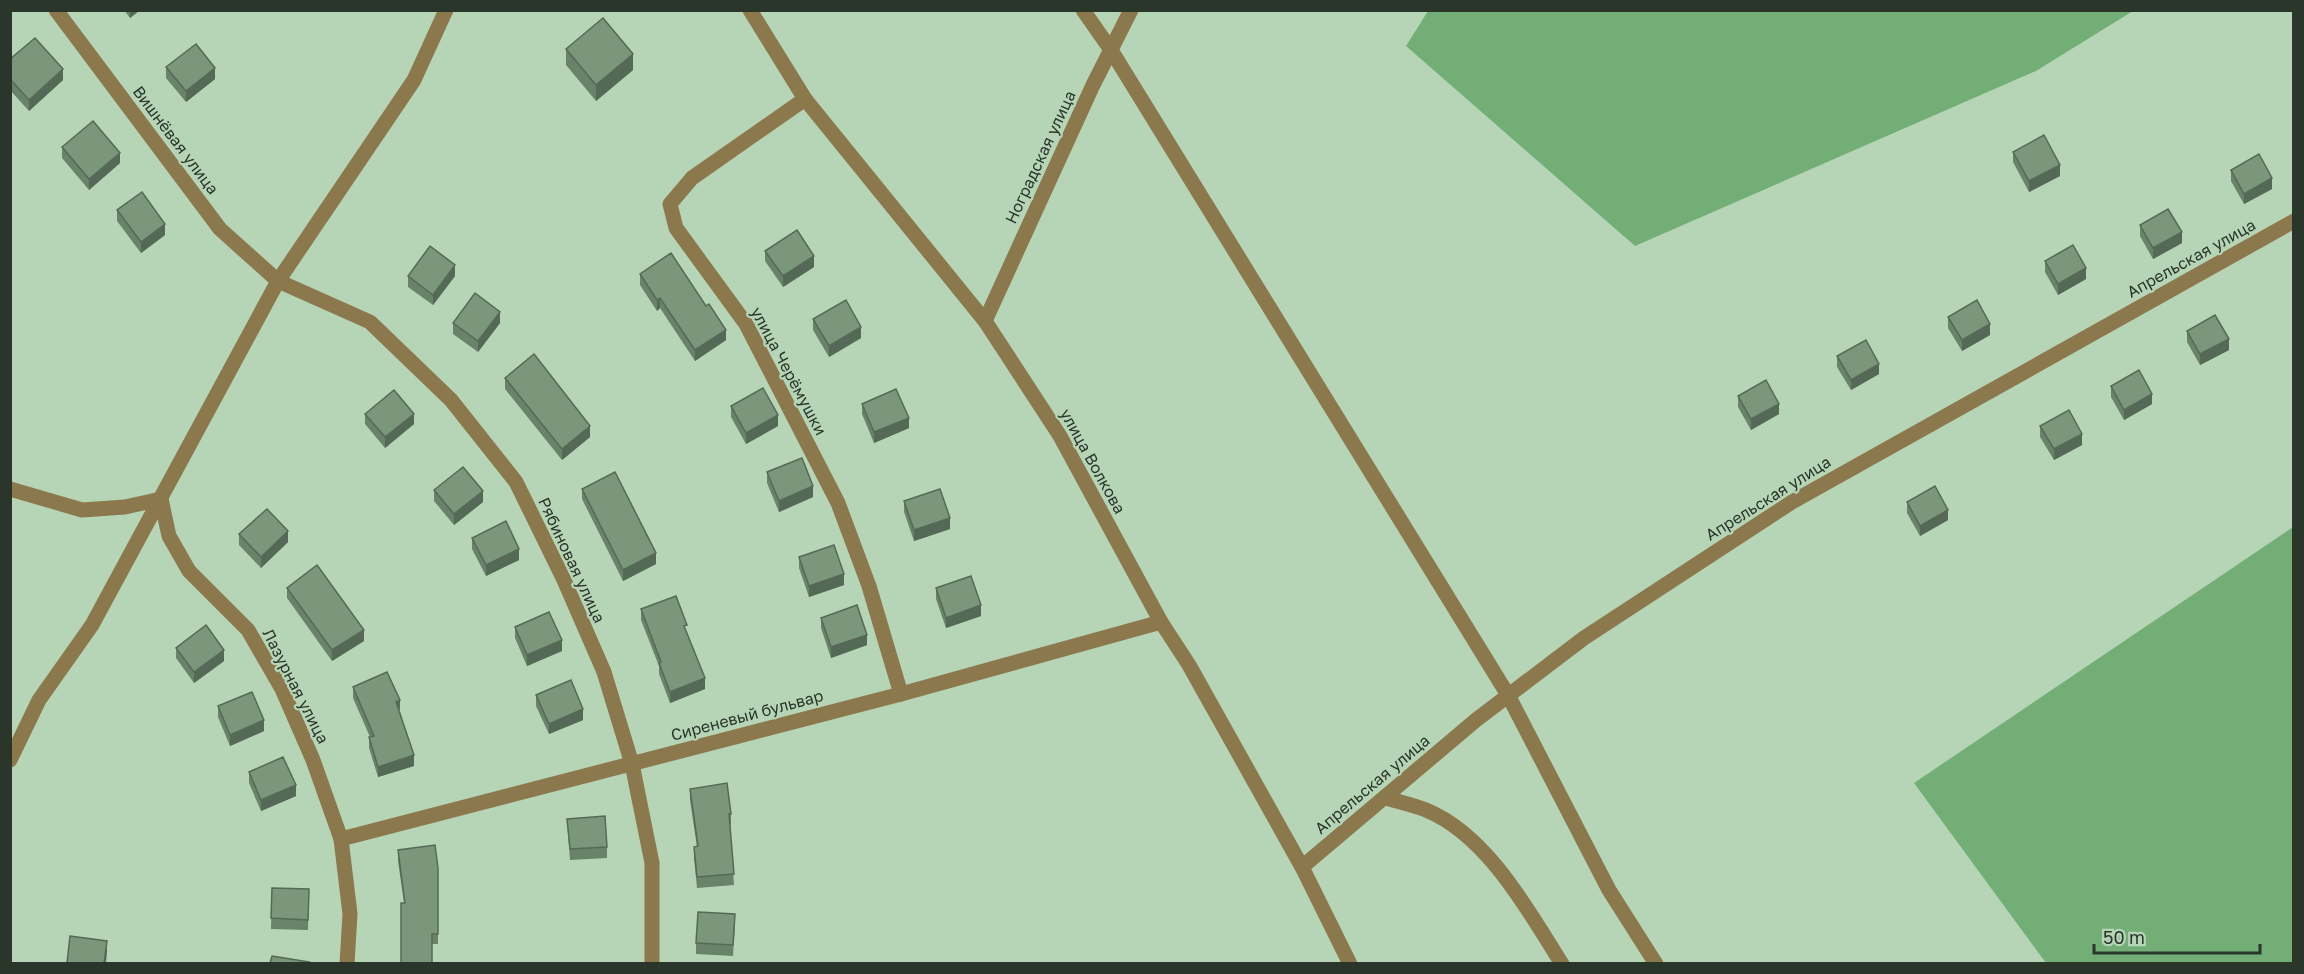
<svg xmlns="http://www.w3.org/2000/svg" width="2304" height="974" font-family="'Golos Text',sans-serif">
<rect width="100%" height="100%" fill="#b6d5b7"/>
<g fill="#74ae77">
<polygon points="1428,11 1428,10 2133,11 2036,71 1635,246 1406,46"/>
<polygon points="2293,527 2293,963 2046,963 1914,783"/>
</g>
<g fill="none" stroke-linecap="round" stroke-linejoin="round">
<g stroke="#8c784d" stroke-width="15">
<polyline points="56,10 220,229 278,281 370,322 451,400 516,482 564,580 604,672 632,764 652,863 652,964"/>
<polyline points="750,10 805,99 985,321 1060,436 1161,622 1189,665 1302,867 1350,964"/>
<polyline points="1083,10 1111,50 1508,695 1609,890 1656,964"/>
<polyline points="805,99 692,178 670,204 676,228 746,324 838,503 869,586 901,694"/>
<polyline points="985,321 1093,85 1131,10"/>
<polyline points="10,489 82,510 125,507 161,499"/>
<polyline points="161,499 169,536 189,571 248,630 282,689 313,760 341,839 350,914 347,964"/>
<polyline points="10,760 39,700 92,625 278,281 414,80 446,10"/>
<path d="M1386 798C1399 802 1413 805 1426 810 1487 835 1528 910 1562 964"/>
<polyline points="341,839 901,694 1161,622"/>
<polyline points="1302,867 1476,720 1584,638 1792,502 2294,221"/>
</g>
</g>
<g fill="#69826a">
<polygon points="124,10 140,10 130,18"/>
<polygon points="566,49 633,70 596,101 566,65"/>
<polygon points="10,59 63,80 29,111 10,90"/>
<polygon points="166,67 215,79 186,102 166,78"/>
<polygon points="62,147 120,163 89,190 62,158"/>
<polygon points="2013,152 2060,176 2029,192 2013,162"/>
<polygon points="2231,170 2272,189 2244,204 2231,181"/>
<polygon points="117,210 165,235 141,253 117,221"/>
<polygon points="2140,225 2182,243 2153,259 2140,236"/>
<polygon points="765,251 814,267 783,287 765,261"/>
<polygon points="2045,261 2086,279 2058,295 2045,272"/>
<polygon points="640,274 706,306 726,340 695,361 660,308 657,311 640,285"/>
<polygon points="408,276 455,276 433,305 408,287"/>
<polygon points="1948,317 1990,335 1962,351 1948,328"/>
<polygon points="813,319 861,338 829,357 813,330"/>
<polygon points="453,323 500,323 478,352 453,334"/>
<polygon points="2187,331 2229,350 2200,365 2187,342"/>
<polygon points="1837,356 1879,374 1851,390 1837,367"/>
<polygon points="505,378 590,437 562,460 505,389"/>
<polygon points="2111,386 2152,404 2124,420 2111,397"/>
<polygon points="1738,396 1779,414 1751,430 1738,407"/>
<polygon points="862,404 909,428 874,443 862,414"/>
<polygon points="731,406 778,426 746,444 731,417"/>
<polygon points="365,414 414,424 385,448 365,424"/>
<polygon points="2040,426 2082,445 2054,460 2040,437"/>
<polygon points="767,472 813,497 779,512 767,483"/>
<polygon points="582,489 656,564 623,581 582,499"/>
<polygon points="434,490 483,502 454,525 434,501"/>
<polygon points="904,501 950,529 914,541 904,512"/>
<polygon points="1907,502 1948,520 1920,536 1907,513"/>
<polygon points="239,534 288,542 261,568 239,545"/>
<polygon points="472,538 519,560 486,576 472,549"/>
<polygon points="799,557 844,585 809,597 799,568"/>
<polygon points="287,588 364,641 332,661 287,598"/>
<polygon points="936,588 981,616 946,628 936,599"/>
<polygon points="641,609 687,632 705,689 670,703 659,674 659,666 641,620"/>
<polygon points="821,618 867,645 831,658 821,628"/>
<polygon points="515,627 562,651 527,666 515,638"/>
<polygon points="176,648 224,661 194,683 176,658"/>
<polygon points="353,687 400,711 414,766 378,777 369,748 369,737 370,737 353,698"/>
<polygon points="536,695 583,720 549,734 536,706"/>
<polygon points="218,706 264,731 230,746 218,717"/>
<polygon points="249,772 296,796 261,811 249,783"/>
<polygon points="690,789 731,814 731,825 730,825 734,885 697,888 694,858 694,847 697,847 690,800"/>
<polygon points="567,819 607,847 607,858 570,860"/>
<polygon points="398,850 438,868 438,944 432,944 404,903 398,861"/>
<polygon points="272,888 309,889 308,930 271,929"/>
<polygon points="735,925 733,956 696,954 696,943"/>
</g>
<g fill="#556a56">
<polygon points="130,10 140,10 130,18"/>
<polygon points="633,54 633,70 596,101 596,85"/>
<polygon points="215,68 215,79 186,102 186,91"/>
<polygon points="63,69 63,80 29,111 29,100"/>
<polygon points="120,153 120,163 89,190 89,179"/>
<polygon points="2060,165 2060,176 2029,192 2029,181"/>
<polygon points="2272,178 2272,189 2244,204 2244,194"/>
<polygon points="165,224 165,235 141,253 141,242"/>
<polygon points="2182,232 2182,243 2153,259 2153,248"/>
<polygon points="814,256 814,267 783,287 783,276"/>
<polygon points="455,265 455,276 433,305 433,295"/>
<polygon points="2086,268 2086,279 2058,295 2058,284"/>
<polygon points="660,298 660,308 657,311 657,300"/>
<polygon points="500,312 500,323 478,352 478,341"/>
<polygon points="1990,324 1990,335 1962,351 1962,340"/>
<polygon points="861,327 861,338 829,357 829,346"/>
<polygon points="726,330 726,340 695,361 695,350"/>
<polygon points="2229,339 2229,350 2200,365 2200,354"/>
<polygon points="1879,364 1879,374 1851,390 1851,380"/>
<polygon points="2152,394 2152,404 2124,420 2124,410"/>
<polygon points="1779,404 1779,414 1751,430 1751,419"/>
<polygon points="414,414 414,424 385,448 385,437"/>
<polygon points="778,415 778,426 746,444 746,433"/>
<polygon points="909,418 909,428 874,443 874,432"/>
<polygon points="590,426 590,437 562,460 562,449"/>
<polygon points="2082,434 2082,445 2054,460 2054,449"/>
<polygon points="813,486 813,497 779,512 779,501"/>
<polygon points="483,491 483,502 454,525 454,514"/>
<polygon points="1948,510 1948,520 1920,536 1920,526"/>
<polygon points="950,518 950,529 914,541 914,530"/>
<polygon points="288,531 288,542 261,568 261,557"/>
<polygon points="519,549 519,560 486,576 486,565"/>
<polygon points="656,553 656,564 623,581 623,570"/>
<polygon points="844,574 844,585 809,597 809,586"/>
<polygon points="981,605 981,616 946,628 946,618"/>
<polygon points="364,630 364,641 332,661 332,650"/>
<polygon points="867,635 867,645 831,658 831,647"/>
<polygon points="562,640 562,651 527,666 527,655"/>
<polygon points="224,650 224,661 194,683 194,672"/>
<polygon points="705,678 705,689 670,703 670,692"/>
<polygon points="400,700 400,711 396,702"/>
<polygon points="583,709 583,720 549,734 549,724"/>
<polygon points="264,720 264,731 230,746 230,735"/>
<polygon points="414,755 414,766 378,777 378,767"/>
<polygon points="296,785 296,796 261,811 261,800"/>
<polygon points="107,941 107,952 106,963 104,963"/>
</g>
<g fill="#7a977b" stroke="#556a56" stroke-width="1.5">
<polygon points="603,18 633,54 596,85 566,49"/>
<polygon points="35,38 63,69 29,100 10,79 10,59"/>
<polygon points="196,44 215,68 186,91 166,67"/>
<polygon points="93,121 120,153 89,179 62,147"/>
<polygon points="2044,135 2060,165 2029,181 2013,152"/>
<polygon points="2259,154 2272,178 2244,194 2231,170"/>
<polygon points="142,192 165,224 141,242 117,210"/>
<polygon points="2168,209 2182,232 2153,248 2140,225"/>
<polygon points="797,230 814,256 783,276 765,251"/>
<polygon points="2073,245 2086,268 2058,284 2045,261"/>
<polygon points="430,246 455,265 433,295 408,276"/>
<polygon points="671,253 706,306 709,304 726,330 695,350 660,298 657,300 640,274"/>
<polygon points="475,293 500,312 478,341 453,323"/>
<polygon points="846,300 861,327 829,346 813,319"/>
<polygon points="1977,300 1990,324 1962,340 1948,317"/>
<polygon points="2215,315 2229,339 2200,354 2187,331"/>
<polygon points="1866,340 1879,364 1851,380 1837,356"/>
<polygon points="534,354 590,426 562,449 505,378"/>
<polygon points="2139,370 2152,394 2124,410 2111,386"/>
<polygon points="1766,380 1779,404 1751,419 1738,396"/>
<polygon points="763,388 778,415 746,433 731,406"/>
<polygon points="896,389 909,418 874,432 862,404"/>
<polygon points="394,390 414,414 385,437 365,414"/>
<polygon points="2069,410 2082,434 2054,449 2040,426"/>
<polygon points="802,458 813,486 779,501 767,472"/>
<polygon points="463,467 483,491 454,514 434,490"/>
<polygon points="615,472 656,553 623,570 582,489"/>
<polygon points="1935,486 1948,510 1920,526 1907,502"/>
<polygon points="940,489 950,518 914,530 904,501"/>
<polygon points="267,509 288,531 261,557 239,534"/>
<polygon points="506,521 519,549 486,565 472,538"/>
<polygon points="834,545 844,574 809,586 799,557"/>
<polygon points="317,565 364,630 332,650 287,588"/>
<polygon points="971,576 981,605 946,618 936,588"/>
<polygon points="676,596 687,625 684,626 705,678 670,692 659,663 661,662 641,609"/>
<polygon points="857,605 867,635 831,647 821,618"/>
<polygon points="549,612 562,640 527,655 515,627"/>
<polygon points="206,625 224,650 194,672 176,648"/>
<polygon points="387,672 400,700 396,702 414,755 378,767 369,737 374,736 353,687"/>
<polygon points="571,680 583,709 549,724 536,695"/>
<polygon points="252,692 264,720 230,735 218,706"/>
<polygon points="283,757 296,785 261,800 249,772"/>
<polygon points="727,783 731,814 729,814 734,874 697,877 694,847 698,846 690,789"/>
<polygon points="605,816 607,847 570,849 567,819"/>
<polygon points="435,845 438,868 438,934 432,934 432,963 401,963 401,903 405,903 398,850"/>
<polygon points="272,888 309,889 308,920 271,918"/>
<polygon points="698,912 735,914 733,945 696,943"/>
<polygon points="70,936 107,941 104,963 67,963"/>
<polygon points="272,956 309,962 308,963 270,963"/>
</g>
<g text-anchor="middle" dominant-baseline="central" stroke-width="4.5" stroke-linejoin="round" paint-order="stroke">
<g font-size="16" fill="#2a362a" stroke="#b6d5b7">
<text transform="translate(176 140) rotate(53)">Вишнёвая улица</text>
<text transform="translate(1040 157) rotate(-65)">Ноградская улица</text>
<text transform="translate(2191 258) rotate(-29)">Апрельская улица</text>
<text transform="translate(789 371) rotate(62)">улица Черёмушки</text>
<text transform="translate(1093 461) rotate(61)">улица Волкова</text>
<text transform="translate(1768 498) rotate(-32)">Апрельская улица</text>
<text transform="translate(572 560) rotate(65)">Рябиновая улица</text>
<text transform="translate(296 686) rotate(63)">Лазурная улица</text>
<text transform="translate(747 715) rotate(-15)">Сиреневый бульвар</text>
<text transform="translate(1372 784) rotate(-40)">Апрельская улица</text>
</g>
</g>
<rect width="2304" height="974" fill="none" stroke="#2a362a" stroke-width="24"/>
<path d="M2094 944v9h166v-9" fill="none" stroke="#2a362a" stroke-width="3"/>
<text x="2103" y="944" font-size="18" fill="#2a362a" stroke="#b6d5b7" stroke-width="4.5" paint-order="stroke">50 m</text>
</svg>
